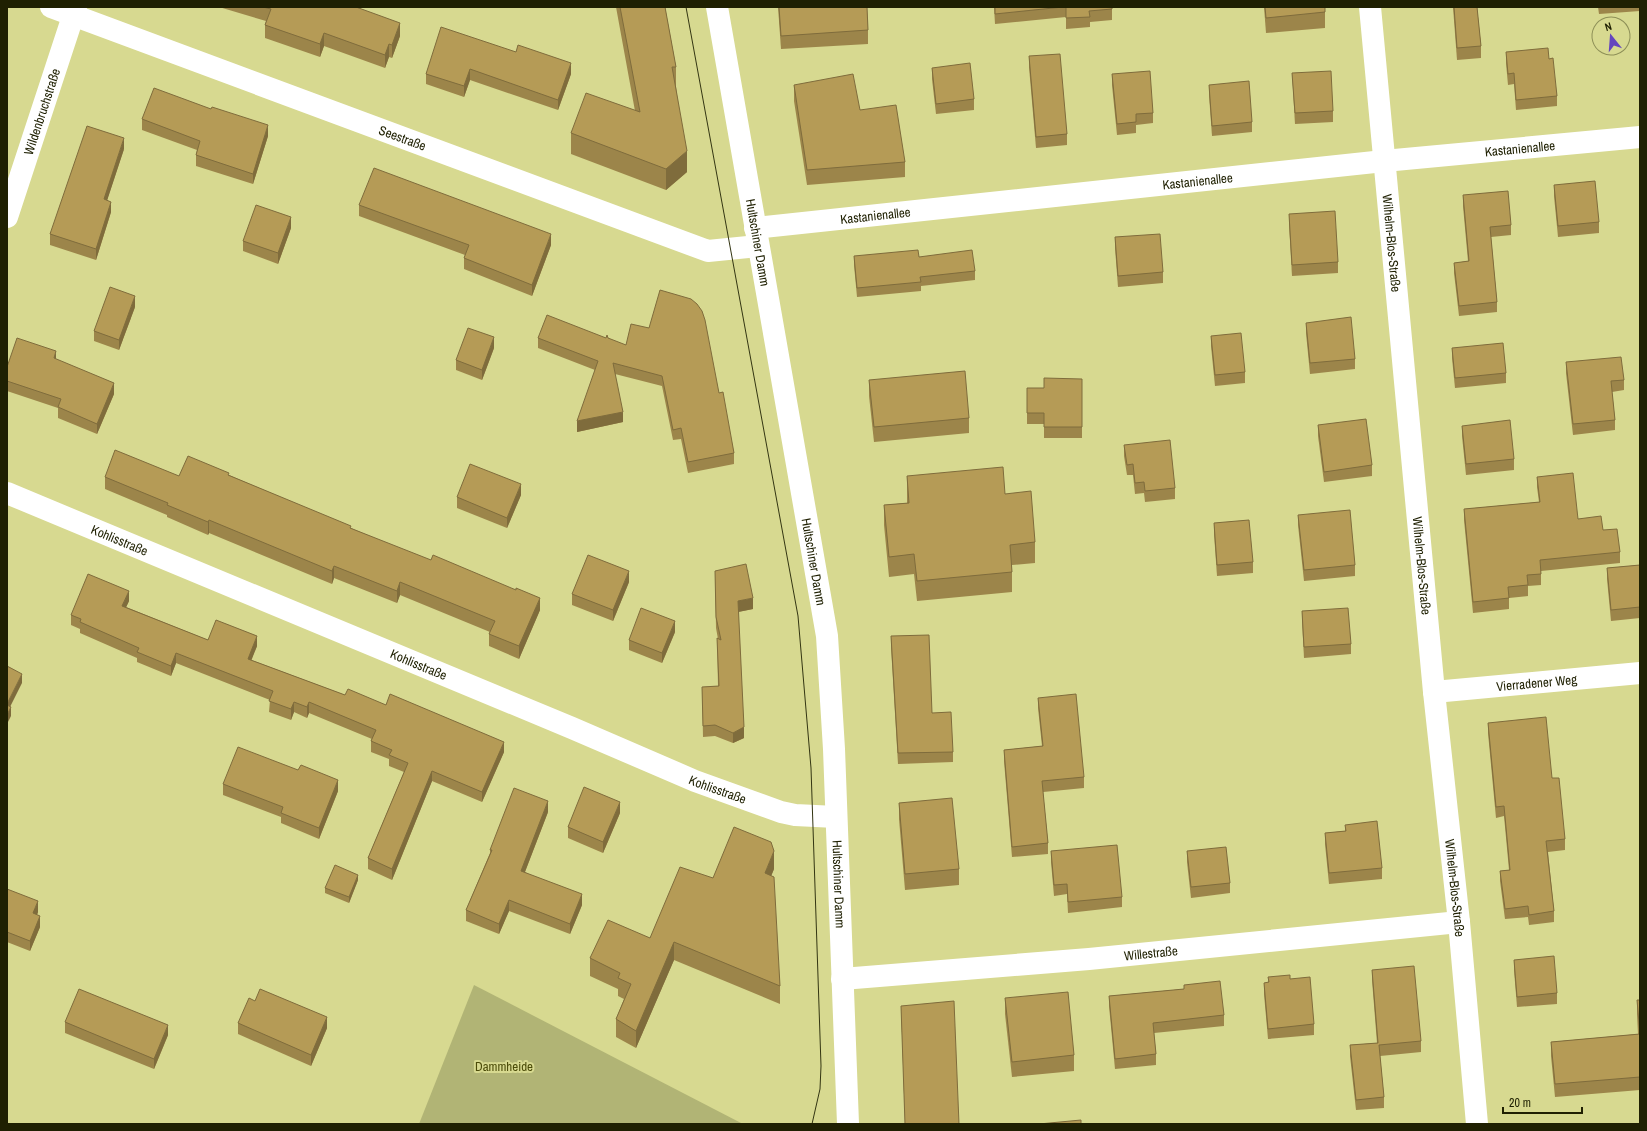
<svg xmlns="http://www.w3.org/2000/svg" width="1647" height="1131" font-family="'Archivo Narrow',sans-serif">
<rect width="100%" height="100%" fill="#d7d990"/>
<polygon fill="#b1b475" points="474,985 743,1124 419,1124"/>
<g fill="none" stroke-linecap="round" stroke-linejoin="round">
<g stroke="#fff" stroke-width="22">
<path id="s1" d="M51 7 708 251 758 246"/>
<path id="s2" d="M1370 7 1434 692 1459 922 1477 1124"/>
<path id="s3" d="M7 217 76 7"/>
<path id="s4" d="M755 228 1384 161 1640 137"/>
<path id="s5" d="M1434 692 1640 673"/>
<path id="s6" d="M842 979 1089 959 1459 922"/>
</g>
<path stroke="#fff" stroke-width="22" id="s7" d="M7 493 572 728 695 781 781 812 795 815 836 817"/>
<path stroke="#fff" stroke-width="22" id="s8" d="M717 7 827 636 834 749 848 1124"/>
<polyline stroke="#333512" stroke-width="1" points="686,7 798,616 811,768 821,1066 820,1089 812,1124"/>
</g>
<g fill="#9c854a">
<polygon points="219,7 356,7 400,36 392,58 389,57 385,68 324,46 320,57 265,38 265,25 266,21"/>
<polygon points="616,7 665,7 676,67 676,87 687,172 666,190 571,154 571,133 635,111"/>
<polygon points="778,7 867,7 868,30 868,44 781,49"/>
<polygon points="994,7 1112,7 1112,20 1090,22 1090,27 1066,29 1066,17 995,24"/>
<polygon points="1264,7 1325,7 1325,28 1266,33"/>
<polygon points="1453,7 1477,7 1481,46 1481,58 1457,60"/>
<polygon points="1598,7 1640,7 1640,11 1599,14"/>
<polygon points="516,52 571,74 558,110 470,80 464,97 426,84 426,74"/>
<polygon points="1506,52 1549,59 1557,96 1557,106 1516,110 1514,84 1508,85 1506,63"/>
<polygon points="1029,56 1067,134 1067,145 1036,148 1029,67"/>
<polygon points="932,68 974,99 974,110 936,114 932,79"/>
<polygon points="1292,73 1333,111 1333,122 1295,124"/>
<polygon points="1112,74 1153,113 1153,123 1136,125 1136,133 1117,135 1112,85"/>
<polygon points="794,85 860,110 905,162 905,177 807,185 794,101"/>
<polygon points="1209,85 1252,122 1252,132 1212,136 1209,95"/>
<polygon points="142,119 268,136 253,184 196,166 196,155 197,150 142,130"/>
<polygon points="124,149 107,200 111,212 96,260 50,245 50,234"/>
<polygon points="1554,185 1599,222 1599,233 1558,237 1554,196"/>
<polygon points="1463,195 1511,225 1511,235 1491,237 1497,302 1497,312 1459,316 1454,273 1454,263 1468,261 1463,206"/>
<polygon points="359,205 551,245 532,296 464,269 464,258 465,255 359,216"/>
<polygon points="1289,214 1338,262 1338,273 1292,276 1289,224"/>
<polygon points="291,228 278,264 243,251 243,241"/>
<polygon points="1115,237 1163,272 1163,283 1118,287 1115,248"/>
<polygon points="854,256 919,257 975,271 975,280 921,286 921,291 857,297 854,265"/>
<polygon points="135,307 119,350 94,341 94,331"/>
<polygon points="1306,323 1355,359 1355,369 1310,374 1306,333"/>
<polygon points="1211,336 1245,372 1245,383 1215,386 1211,346"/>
<polygon points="538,338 608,338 719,393 734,453 734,464 688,473 681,439 673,440 662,386 615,374 623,422 577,432 595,370 538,348"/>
<polygon points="494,348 482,380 456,370 456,360"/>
<polygon points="1452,348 1506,373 1506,383 1455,388 1452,358"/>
<polygon points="56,359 114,394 97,434 58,418 58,408 7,391 7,367"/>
<polygon points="1566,362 1624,380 1624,390 1612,392 1615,420 1615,430 1573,435 1566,373"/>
<polygon points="1082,379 1082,438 1044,438 1044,424 1027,424 1027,388 1044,388"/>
<polygon points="869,380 969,418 969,433 874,442 869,396"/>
<polygon points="1318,425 1372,465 1372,476 1324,482 1318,436"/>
<polygon points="1462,426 1514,459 1514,470 1466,475 1462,436"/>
<polygon points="1124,445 1175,488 1175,499 1145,502 1144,493 1135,494 1133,475 1127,475 1124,456"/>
<polygon points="229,475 540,610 519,659 489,646 489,634 490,632 400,595 397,603 334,578 332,584 209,533 208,535 167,517 167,515 105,489 105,477 179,476"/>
<polygon points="907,476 1005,494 1035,542 1035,563 1012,565 1012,592 917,601 914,574 889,577 884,525 884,505 907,503"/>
<polygon points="1537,477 1578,519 1603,530 1620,552 1620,563 1541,571 1541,585 1528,586 1528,596 1509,598 1509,609 1473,613 1464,520 1464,509 1539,502 1537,487"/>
<polygon points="521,495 507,528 457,508 457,497"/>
<polygon points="1298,515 1355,565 1355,576 1304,581 1298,525"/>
<polygon points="1214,523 1253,562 1253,573 1217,576 1214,534"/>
<polygon points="1640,565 1640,618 1611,621 1607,579 1607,568"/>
<polygon points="715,571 753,609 738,612 744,738 733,743 715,736 703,737 702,687 718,686 717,638 718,639 716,628"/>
<polygon points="629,582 613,621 572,605 572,594"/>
<polygon points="129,601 126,607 208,640 257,646 251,660 345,695 504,752 482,802 432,781 392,880 368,869 368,858 404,772 389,766 389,759 371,752 371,741 372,739 309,713 307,718 294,712 291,720 269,712 270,700 176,663 171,676 137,662 137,658 80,633 80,629 71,625 71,615"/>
<polygon points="1302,611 1351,644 1351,654 1304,658 1302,621"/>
<polygon points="675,632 662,663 629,650 629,640"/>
<polygon points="891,636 932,713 953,752 953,762 898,764 891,647"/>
<polygon points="1038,698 1084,777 1084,788 1043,792 1048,843 1048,854 1012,857 1004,761 1004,750 1042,746 1038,708"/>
<polygon points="1488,723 1552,778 1565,839 1565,850 1548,852 1554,911 1554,922 1529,925 1528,917 1505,919 1500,881 1500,871 1509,870 1504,816 1496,818 1488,733"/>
<polygon points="223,784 338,791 319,839 281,823 281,817 223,795"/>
<polygon points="899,803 959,869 959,885 905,890 899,819"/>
<polygon points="548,812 525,872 582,905 570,934 509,911 499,934 466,921 466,910 490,853 490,850"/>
<polygon points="620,813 603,853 568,838 568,827"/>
<polygon points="1345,825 1382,868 1382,879 1329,884 1325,844 1325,833 1345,831"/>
<polygon points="1051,851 1122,897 1122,907 1068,913 1067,894 1054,896 1051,862"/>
<polygon points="1187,851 1230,883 1230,893 1191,898 1187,862"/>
<polygon points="774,869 771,876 780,986 780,1004 674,960 636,1048 616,1037 616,1019 624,999 618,996 618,989 590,976 590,958 650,938 713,878"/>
<polygon points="358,880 349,903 325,893 325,888"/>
<polygon points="7,889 38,912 37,915 40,927 30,951 7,942"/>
<polygon points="1514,960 1557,993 1557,1004 1517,1007 1514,970"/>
<polygon points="1372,970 1421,1041 1421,1052 1380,1056 1384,1097 1384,1108 1356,1110 1350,1056 1350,1045 1377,1043 1372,980"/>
<polygon points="1268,977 1290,979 1314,1024 1314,1035 1268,1039 1264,994 1264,983 1268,982"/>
<polygon points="1184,985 1224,1015 1224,1026 1154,1033 1156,1054 1156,1065 1115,1069 1109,1006 1109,996 1184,989"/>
<polygon points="1005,998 1074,1055 1074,1071 1012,1077 1005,1014"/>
<polygon points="1637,1000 1640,1000 1640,1090 1555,1097 1551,1056 1551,1042 1638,1034 1637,1014"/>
<polygon points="901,1006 959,1124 905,1124"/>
<polygon points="65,1022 168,1035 154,1069 65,1033"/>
<polygon points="238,1023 327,1028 311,1066 238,1034"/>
</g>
<g fill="#7f6c3c">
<polygon points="400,23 400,36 392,58 392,45"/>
<polygon points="324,33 324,46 320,57 320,44"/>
<polygon points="389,44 389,57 385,68 385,55"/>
<polygon points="571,63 571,74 558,110 558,100"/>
<polygon points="470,69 470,80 464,97 464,86"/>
<polygon points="268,125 268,136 253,184 253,174"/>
<polygon points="124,138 124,149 104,210 104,199"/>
<polygon points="687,151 687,172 666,190 666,169"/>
<polygon points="111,202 111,212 96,260 96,249"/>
<polygon points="291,217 291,228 278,264 278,253"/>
<polygon points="551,234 551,245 532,296 532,285"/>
<polygon points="135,296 135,307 119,350 119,340"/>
<polygon points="494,337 494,348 482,380 482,370"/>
<polygon points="56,351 56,361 54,358"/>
<polygon points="114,383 114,394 97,434 97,424"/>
<polygon points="623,412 623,422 577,432 577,421"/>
<polygon points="521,484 521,495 507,528 507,518"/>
<polygon points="209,520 209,533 208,535 208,522"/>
<polygon points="334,566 334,578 332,584 332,571"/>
<polygon points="629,571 629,582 613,621 613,610"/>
<polygon points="400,582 400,595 397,603 397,591"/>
<polygon points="129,591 129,601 122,616 122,606"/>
<polygon points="540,598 540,610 519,659 519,646"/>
<polygon points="753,598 753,609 738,612 738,601"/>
<polygon points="675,621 675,632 662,663 662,653"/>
<polygon points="257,636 257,646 248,669 248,659"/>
<polygon points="176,653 176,663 171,676 171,666"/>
<polygon points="22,674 22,683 7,713 7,704"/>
<polygon points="294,702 294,712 291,720 291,709"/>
<polygon points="309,702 309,713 307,718 307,707"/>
<polygon points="11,707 11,716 7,724 7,715"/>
<polygon points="744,727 744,738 733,743 733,733"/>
<polygon points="504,742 504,752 482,802 482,792"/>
<polygon points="432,771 432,781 392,880 392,869"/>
<polygon points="338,780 338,791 319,839 319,828"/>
<polygon points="548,801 548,812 521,882 521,871"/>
<polygon points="620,802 620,813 603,853 603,842"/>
<polygon points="774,851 774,869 765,891 765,873"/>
<polygon points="358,875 358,880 349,903 349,897"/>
<polygon points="582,894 582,905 570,934 570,924"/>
<polygon points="509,900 509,911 499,934 499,924"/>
<polygon points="38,901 38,912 33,924 33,913"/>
<polygon points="40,916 40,927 30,951 30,941"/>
<polygon points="674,942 674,960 636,1048 636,1031"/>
<polygon points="327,1017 327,1028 311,1066 311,1055"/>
<polygon points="168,1025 168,1035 154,1069 154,1059"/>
</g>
<g fill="#b59b56" stroke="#7f6c3c">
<polygon points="263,7 356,7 400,23 392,45 389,44 385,55 324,33 320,44 265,25 271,9"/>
<polygon points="620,7 665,7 676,67 672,67 687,151 666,169 571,133 586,93 640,112"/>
<polygon points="779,7 867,7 868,30 781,36"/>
<polygon points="995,7 1063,7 995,14"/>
<polygon points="1066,7 1112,7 1112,9 1089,11 1090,17 1066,18"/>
<polygon points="1265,7 1325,7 1325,12 1266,18"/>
<polygon points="1454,7 1477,7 1481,46 1457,48"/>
<polygon points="441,27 516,52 518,45 571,63 558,100 470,69 464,86 426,74"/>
<polygon points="1548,48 1549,59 1553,58 1557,96 1516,100 1514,73 1508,74 1506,52"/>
<polygon points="1060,54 1067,134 1036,137 1029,56"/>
<polygon points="970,63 974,99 936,104 932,68"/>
<polygon points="1150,71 1153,113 1136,114 1136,122 1117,124 1112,74"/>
<polygon points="1331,71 1333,111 1295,113 1292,73"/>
<polygon points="853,74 860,110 896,105 905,162 807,170 794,85"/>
<polygon points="1249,81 1252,122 1212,126 1209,85"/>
<polygon points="154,88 211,109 212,107 268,125 253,174 196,155 200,141 142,119"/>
<polygon points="87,126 124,138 104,199 111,202 96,249 50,234"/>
<polygon points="374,168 551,234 532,285 464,258 469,245 359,205"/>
<polygon points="1595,181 1599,222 1558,226 1554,185"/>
<polygon points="1508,191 1511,225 1490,227 1497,302 1459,306 1454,263 1469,261 1463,195"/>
<polygon points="256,205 291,217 278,253 243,241"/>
<polygon points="1335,211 1338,262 1292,265 1289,214"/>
<polygon points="1160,234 1163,272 1118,276 1115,237"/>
<polygon points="918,250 919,257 972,250 975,271 920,277 921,282 857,288 854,256"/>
<polygon points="110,287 135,296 119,340 94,331"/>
<polygon points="660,290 691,299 697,304 702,311 705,320 719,393 723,392 734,453 688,462 681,428 673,430 662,376 613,363 623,412 577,421 598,361 538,338 547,315 606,338 607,335 608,338 626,345 631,324 649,328"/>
<polygon points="1351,317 1355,359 1310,363 1306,323"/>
<polygon points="468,328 494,337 482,370 456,360"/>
<polygon points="1241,333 1245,372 1215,375 1211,336"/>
<polygon points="17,338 56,351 54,358 114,383 97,424 58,407 61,399 7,381 7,367"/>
<polygon points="1503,343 1506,373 1455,378 1452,348"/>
<polygon points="1621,357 1624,380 1611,381 1615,420 1573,424 1566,362"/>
<polygon points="965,371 969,418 874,427 869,380"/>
<polygon points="1044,378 1082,379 1082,427 1044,427 1044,413 1027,413 1027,388 1044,388"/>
<polygon points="1366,419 1372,465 1324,472 1318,425"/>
<polygon points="1510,420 1514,459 1466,464 1462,426"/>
<polygon points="1170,440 1175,488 1145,491 1144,482 1135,483 1133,464 1127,465 1124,445"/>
<polygon points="115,450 179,476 188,456 229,473 228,475 351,526 350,528 431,560 433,555 516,590 516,588 540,598 519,646 489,634 495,621 400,582 397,591 334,566 332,571 209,520 208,522 167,505 168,503 105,477"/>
<polygon points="470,464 521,484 507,518 457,497"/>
<polygon points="1003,467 1005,494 1031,491 1035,542 1010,545 1012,572 917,581 914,554 889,557 884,505 909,503 907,476"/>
<polygon points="1573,473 1578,519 1601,516 1603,530 1617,529 1620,552 1540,560 1541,574 1527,575 1528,585 1508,587 1509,598 1473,602 1464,509 1540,502 1537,477"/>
<polygon points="1350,510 1355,565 1304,570 1298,515"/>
<polygon points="1249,520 1253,562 1217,565 1214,523"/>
<polygon points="588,555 629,571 613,610 572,594"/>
<polygon points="746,564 753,598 738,601 744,727 733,733 715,725 703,726 702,687 719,686 717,638 721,640 716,617 715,571"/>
<polygon points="1640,565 1640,607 1611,610 1607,568"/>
<polygon points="88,574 129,591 122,606 208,640 216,620 257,636 248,659 345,695 348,689 386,705 390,694 504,742 482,792 432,771 392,869 368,858 408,763 389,755 392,750 371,741 376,730 309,702 307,707 294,702 291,709 269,701 273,691 176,653 171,666 137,652 139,648 80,622 81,619 71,615"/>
<polygon points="641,608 675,621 662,653 629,640"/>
<polygon points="1348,608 1351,644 1304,647 1302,611"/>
<polygon points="929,635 932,713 951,712 953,752 898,753 891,636"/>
<polygon points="7,666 22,674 7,704"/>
<polygon points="1076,694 1084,777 1042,781 1048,843 1012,847 1004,750 1043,746 1038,698"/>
<polygon points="7,705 11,707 7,715"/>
<polygon points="1546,717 1552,778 1559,778 1565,839 1546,841 1554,911 1529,915 1528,906 1505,909 1500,871 1510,870 1504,806 1496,807 1488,723"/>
<polygon points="238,747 298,770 301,765 338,780 319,828 281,813 283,807 223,784"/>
<polygon points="584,787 620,802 603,842 568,827"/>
<polygon points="514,788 548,801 521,871 582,894 570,924 509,900 499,924 466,910 492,850 490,850"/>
<polygon points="952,798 959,869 905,874 899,803"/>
<polygon points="1377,821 1382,868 1329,873 1325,833 1346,831 1345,825"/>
<polygon points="734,827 771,842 774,851 765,873 774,877 780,986 674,942 636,1031 616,1019 631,984 618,978 620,973 590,958 608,920 650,938 680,867 713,878"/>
<polygon points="1117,845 1122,897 1068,902 1067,884 1054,885 1051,851"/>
<polygon points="1226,847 1230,883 1191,887 1187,851"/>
<polygon points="335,865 358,875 349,897 325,888"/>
<polygon points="7,889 38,901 33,913 40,916 30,941 7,932"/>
<polygon points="1554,956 1557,993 1517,997 1514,960"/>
<polygon points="1414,966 1421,1041 1379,1045 1384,1097 1356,1100 1350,1045 1378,1043 1372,970"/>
<polygon points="1290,975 1290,979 1310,977 1314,1024 1268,1029 1264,983 1269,982 1268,977"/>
<polygon points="1220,981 1224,1015 1153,1023 1156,1054 1115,1059 1109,996 1184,989 1184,985"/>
<polygon points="79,989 168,1025 154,1059 65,1022"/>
<polygon points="260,989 327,1017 311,1055 238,1023 249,998 255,1001"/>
<polygon points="1068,992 1074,1055 1012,1062 1005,998"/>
<polygon points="1637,1000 1640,1000 1640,1077 1555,1084 1551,1042 1640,1034"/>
<polygon points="954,1001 959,1124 905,1124 901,1006"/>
<polygon points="1081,1120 1081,1124 1039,1124"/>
</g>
<g text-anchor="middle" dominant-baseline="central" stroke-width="4" stroke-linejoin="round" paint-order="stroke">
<g font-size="13" fill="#1f2002" stroke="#d7d990">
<text stroke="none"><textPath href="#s3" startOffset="111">Wildenbruchstraße</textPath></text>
<text stroke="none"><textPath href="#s1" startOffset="375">Seestraße</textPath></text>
<text stroke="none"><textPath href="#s4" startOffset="769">Kastanienallee</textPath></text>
<text stroke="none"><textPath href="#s4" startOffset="445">Kastanienallee</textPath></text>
<text stroke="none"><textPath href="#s4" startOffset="121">Kastanienallee</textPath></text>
<text stroke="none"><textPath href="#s8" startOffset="239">Hultschiner Damm</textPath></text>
<text stroke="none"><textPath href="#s2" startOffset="237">Wilhelm-Blos-Straße</textPath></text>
<text stroke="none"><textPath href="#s7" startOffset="122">Kohlisstraße</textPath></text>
<text stroke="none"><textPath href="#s8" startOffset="563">Hultschiner Damm</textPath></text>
<text stroke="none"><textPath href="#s2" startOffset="561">Wilhelm-Blos-Straße</textPath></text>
<text stroke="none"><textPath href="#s7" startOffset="446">Kohlisstraße</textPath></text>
<text stroke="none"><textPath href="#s5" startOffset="103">Vierradener Weg</textPath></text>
<text stroke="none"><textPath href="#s7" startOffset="770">Kohlisstraße</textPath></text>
<text stroke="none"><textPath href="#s8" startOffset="887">Hultschiner Damm</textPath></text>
<text stroke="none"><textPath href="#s2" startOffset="885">Wilhelm-Blos-Straße</textPath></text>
<text stroke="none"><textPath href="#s6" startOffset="310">Willestraße</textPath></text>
</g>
<g font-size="13" fill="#4b4b08" stroke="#d7d990">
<text x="504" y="1066">Dammheide</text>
</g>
</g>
<rect width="1647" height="1131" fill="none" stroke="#1f2002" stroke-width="16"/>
<g transform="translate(1611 36) rotate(343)"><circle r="19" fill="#d7d990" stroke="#8d8f57"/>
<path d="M0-3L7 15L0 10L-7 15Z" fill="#6445be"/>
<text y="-6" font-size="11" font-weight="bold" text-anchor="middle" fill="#1f2002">N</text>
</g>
<path d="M1503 1107v6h79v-6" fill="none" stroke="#1f2002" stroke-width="2"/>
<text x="1509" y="1107" font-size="12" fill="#1f2002" stroke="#d7d990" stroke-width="3" paint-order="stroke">20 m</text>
</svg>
